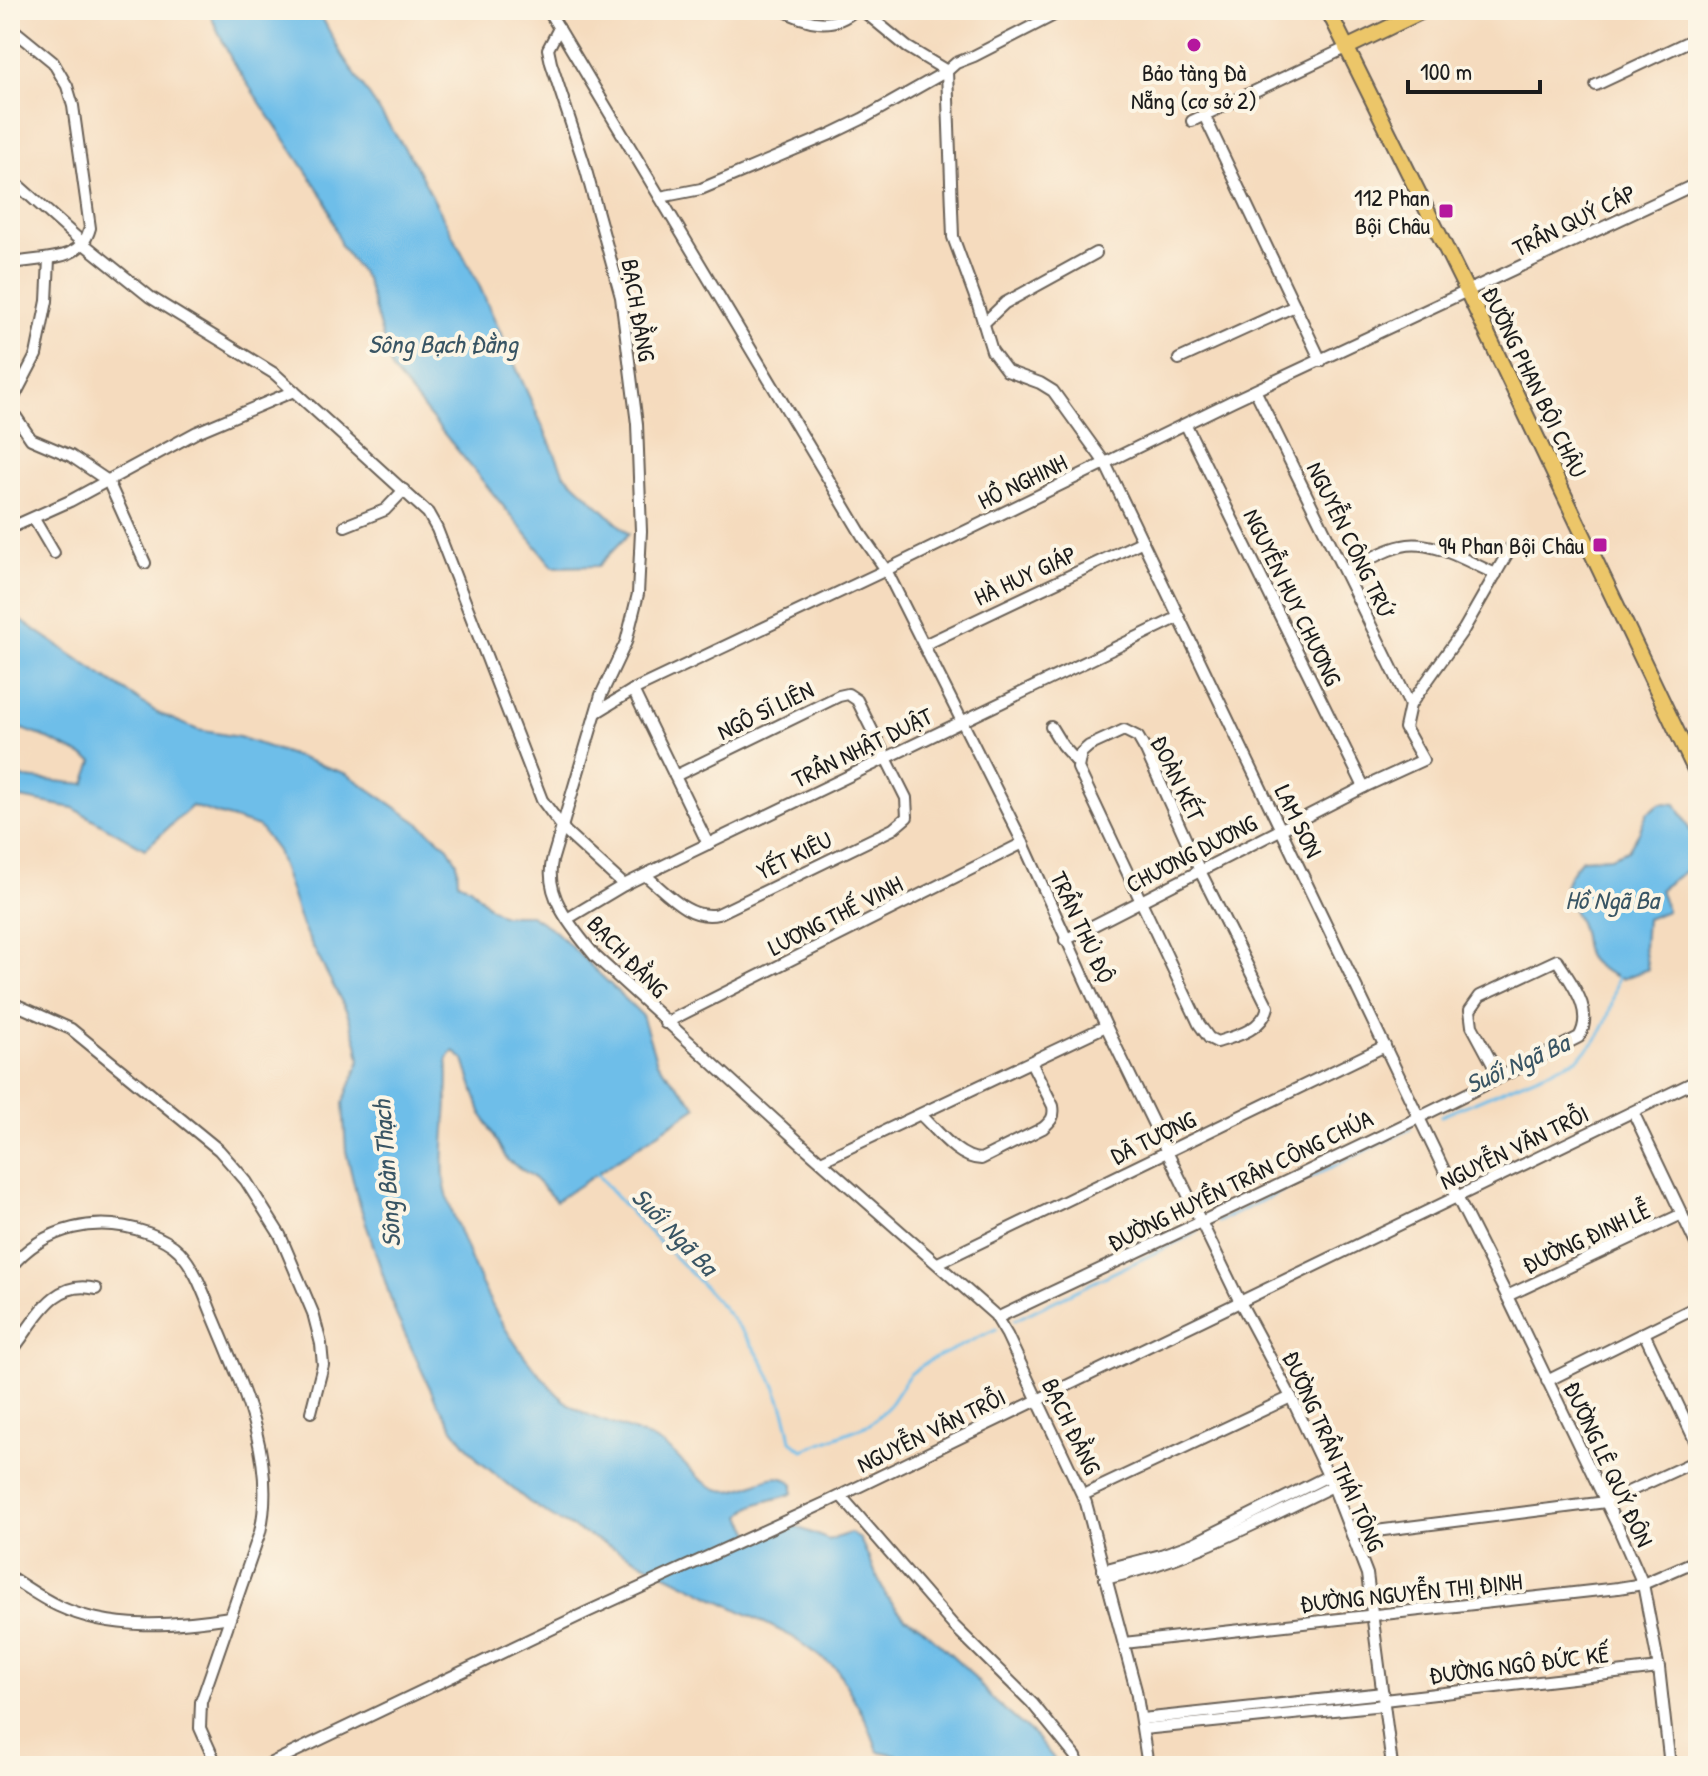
<svg xmlns="http://www.w3.org/2000/svg" width="1708" height="1776" font-family="'Patrick Hand',sans-serif">
<rect width="100%" height="100%" fill="#fcf5e5"/>
<filter id="ink" filterUnits="userSpaceOnUse"><feTurbulence type="fractalNoise" baseFrequency=".0125" numOctaves="2"/><feDisplacementMap in="SourceGraphic" scale="16" xChannelSelector="R" yChannelSelector="G"/><feConvolveMatrix kernelMatrix="1 2 1 2 8 2 1 2 1" color-interpolation-filters="sRGB"/></filter>
<filter id="wash" filterUnits="userSpaceOnUse"><feTurbulence type="fractalNoise" baseFrequency=".006" numOctaves="4" result="noise"/><feDisplacementMap in="SourceGraphic" scale="32" xChannelSelector="R" yChannelSelector="G"/><feGaussianBlur stdDeviation="1.8" result="paint"/><feColorMatrix in="noise" values="0 0 0 0 0 0 0 0 0 0 0 0 0 0 0 0 0 1.4 0 .05"/><feComposite in="paint" operator="in"/></filter>
<g filter="url(#wash)">
<rect width="100%" height="100%" fill="#f5dbbe"/>
<g fill="#6ebee9" stroke="#456d82" stroke-width="2">
<polygon points="208,10 318,10 342,55 415,164 479,285 564,474 629,534 598,566 553,567 392,370 366,279 341,246 325,199 232,61"/>
<path d="M10 613 158 713 198 730 239 737 347 774 420 824 448 847 457 862 458 882 470 887 489 907 501 915H530L554 930 642 1015 657 1063 697 1107 556 1201 532 1176 507 1160 481 1112 464 1060 454 1051 447 1058C451 1098 441 1139 444 1179 446 1198 455 1219 462 1237 482 1290 505 1337 543 1378 551 1387 559 1398 569 1404 598 1424 634 1427 663 1445 680 1456 691 1475 709 1485 743 1506 769 1461 793 1484V1493C777 1501 753 1499 742 1516L755 1541 795 1526 829 1540 850 1533 860 1539 886 1596 905 1618 919 1625 968 1670 991 1698 1036 1737 1060 1766H905L897 1755 878 1751 867 1722 837 1669 791 1636 559 1521 529 1502 479 1461 454 1430 435 1399 396 1315 356 1193 346 1151 343 1103 360 1060 357 1043 347 1012 302 926 277 851 259 827 192 806 145 849 73 808 10 796V771L25 778 85 784 93 761 42 736 10 725Z"/>
<path d="M1661 803 1676 804 1698 845V862L1660 889 1667 911 1646 919 1644 947 1648 969 1622 979C1611 975 1592 966 1587 955 1583 946 1584 934 1580 925 1567 892 1554 891 1582 859L1611 857 1628 850 1639 832 1647 813Z"/>
</g>
<g fill="none" stroke-linecap="round" stroke-linejoin="round">
<g stroke="#6ebee9" stroke-width="3">
<path d="M1441 1116 1577 1059C1607 1036 1611 1010 1618 974"/>
<path d="M595 1171C661 1258 774 1324 791 1441L803 1450 870 1424 888 1407 909 1375 925 1363 996 1329"/>
<polyline points="1218,1222 1410,1129"/>
<polyline points="1015,1320 1198,1232"/>
</g>
</g>
</g>
<g filter="url(#ink)">
<g fill="none" stroke-linecap="round" stroke-linejoin="round">
<g stroke="#685f55" stroke-width="14">
<g id="minor">
<polyline points="548,10 863,537 886,570 1023,843 1106,1026 1240,1302 1291,1397 1333,1486 1367,1574 1392,1766"/>
<path d="M783 10C806 23 834 30 855 10"/>
<polyline points="862,10 907,47 947,71 956,63 974,56 1054,15"/>
<path d="M10 27 53 62 67 86 73 106 90 228C80 265 40 256 10 264"/>
<path d="M559 28 548 49 551 63 584 163 621 297 637 424 641 531 638 594 626 642 601 695 552 861C544 897 574 930 595 956L800 1143 995 1315 1007 1335 1086 1503 1136 1690 1148 1766"/>
<polyline points="1596,85 1698,37"/>
<polyline points="1204,115 1321,361"/>
<polyline points="1192,121 1346,48"/>
<polyline points="10,178 84,244 150,297 275,374 428,513 437,529 542,800 566,832 624,885"/>
<polyline points="660,197 701,189 831,134 862,119 947,71 953,237 978,305 992,351 1007,371 1040,383 1053,391 1105,463 1457,1197 1507,1296 1617,1525 1643,1584 1659,1668 1670,1766"/>
<polyline points="49,259 47,301 36,355 13,399 12,411 31,439 71,456 108,481 145,563"/>
<polyline points="984,323 1005,303 1096,253"/>
<polyline points="1179,359 1295,306"/>
<polyline points="1256,392 1410,705"/>
<polyline points="1186,425 1364,787"/>
<polyline points="34,519 54,553"/>
<polyline points="345,526 385,510 404,490"/>
<polyline points="10,528 70,501 197,432 294,391"/>
<path d="M1345 572C1363 563 1383 550 1402 546 1432 538 1469 563 1496 574"/>
<polyline points="924,645 1143,541"/>
<polyline points="633,690 708,844"/>
<polyline points="597,712 633,690 886,570 1232,401 1698,183"/>
<polyline points="1051,727 1062,745 1078,763"/>
<path d="M1124 730 1138 737 1146 751 1200 871 1268 1007C1262 1030 1237 1036 1217 1042L1209 1038 1199 1024 1078 768 1081 753 1089 746Z"/>
<path d="M645 875C666 892 689 921 718 914L893 829 907 817 906 798 857 700 848 694 839 696 675 776"/>
<polyline points="567,919 624,885 687,854 1179,617"/>
<polyline points="1065,940 1364,787 1423,760 1405,728 1410,705 1464,629 1511,547"/>
<polyline points="10,1002 71,1029 219,1150 246,1181 280,1235 313,1313 321,1344 323,1365 311,1412"/>
<polyline points="665,1023 1023,843"/>
<polyline points="1633,1112 1698,1248"/>
<path d="M921 1115C937 1130 958 1159 981 1159L1043 1128C1051 1121 1055 1117 1053 1106L1031 1062"/>
<polyline points="821,1161 1106,1026"/>
<polyline points="938,1263 1385,1046"/>
<path d="M10 1268C44 1226 98 1215 148 1233 159 1237 170 1242 179 1251 197 1270 205 1298 215 1321 242 1386 277 1460 260 1532L201 1702 200 1728 217 1766"/>
<polyline points="1507,1296 1682,1214"/>
<path d="M997 1318C1191 1226 1388 1136 1579 1037 1595 1011 1571 983 1557 960L1480 996 1470 1010 1472 1026 1499 1076"/>
<polyline points="1644,1333 1698,1447"/>
<path d="M10 1353C34 1325 51 1277 96 1289"/>
<polyline points="1547,1381 1698,1306"/>
<polyline points="1083,1495 1291,1397"/>
<polyline points="841,1496 953,1625 1032,1703 1076,1757 1079,1766"/>
<polyline points="1352,1534 1606,1502 1698,1460"/>
<polyline points="1103,1570 1161,1555 1194,1543 1328,1476"/>
<path d="M10 1577C26 1587 41 1598 58 1606 112 1631 174 1626 230 1617"/>
<path d="M1105 1579C1187 1561 1258 1522 1333 1486"/>
<polyline points="1124,1643 1618,1588 1643,1584 1698,1560"/>
<polyline points="1384,1700 1659,1668"/>
<polyline points="1142,1719 1383,1693"/>
<polyline points="1143,1729 1384,1705"/>
<polyline points="265,1766 585,1613 827,1502 1698,1080"/>
</g>
</g>
<g stroke="#685f55" stroke-width="18">
<g id="major">
<polyline points="1328,10 1468,293 1698,776"/>
<polyline points="1346,48 1425,10"/>
</g>
</g>
<use href="#minor" stroke="#fff" stroke-width="10"/>
<use href="#major" stroke="#ecc669" stroke-width="14"/>
</g>
</g>
<g fill="#b5179e" stroke="#fcf5e5" stroke-width="3">
<circle cx="1194" cy="45" r="8"/>
<rect x="1438" y="203" width="16" height="16" rx="4"/>
<rect x="1592" y="537" width="16" height="16" rx="4"/>
</g>
<g text-anchor="middle" dominant-baseline="central" stroke-width="8" stroke-linejoin="round" paint-order="stroke">
<g font-size="24" fill="#1c1c1c" stroke="#fcf5e5" text-anchor="end">
<text x="1194" y="72" text-anchor="middle">Bảo tàng Đà<tspan x="1194" dy="28">Nẵng (cơ sở 2)</tspan></text>
<text x="1430" y="197">112 Phan<tspan x="1430" dy="28">Bội Châu</tspan></text>
<text x="1584" y="545">94 Phan Bội Châu</text>
</g>
<g font-size="24" fill="#1c1c1c" stroke="#fcf5e5">
<text transform="translate(1574 220) rotate(-26)">TRẦN QUÝ CÁP</text>
<text transform="translate(639 310) rotate(80)">BẠCH ĐẰNG</text>
<text transform="translate(1535 382) rotate(64)">ĐƯỜNG PHAN BỘI CHÂU</text>
<text transform="translate(1022 481) rotate(-26)">HỒ NGHINH</text>
<text transform="translate(1351 539) rotate(64)">NGUYỄN CÔNG TRỨ</text>
<text transform="translate(1025 575) rotate(-25)">HÀ HUY GIÁP</text>
<text transform="translate(1293 597) rotate(64)">NGUYỄN HUY CHƯƠNG</text>
<text transform="translate(765 710) rotate(-26)">NGÔ SĨ LIÊN</text>
<text transform="translate(862 747) rotate(-26)">TRẦN NHẬT DUẬT</text>
<text transform="translate(1178 778) rotate(64)">ĐOÀN KẾT</text>
<text transform="translate(1299 821) rotate(64)">LAM SƠN</text>
<text transform="translate(1191 853) rotate(-27)">CHƯƠNG DƯƠNG</text>
<text transform="translate(794 855) rotate(-26)">YẾT KIÊU</text>
<text transform="translate(835 915) rotate(-27)">LƯƠNG THẾ VINH</text>
<text transform="translate(1083 927) rotate(65)">TRẦN THỦ ĐỘ</text>
<text transform="translate(628 956) rotate(46)">BẠCH ĐẰNG</text>
<text transform="translate(1153 1137) rotate(-26)">DÃ TƯỢNG</text>
<text transform="translate(1514 1147) rotate(-26)">NGUYỄN VĂN TRỖI</text>
<text transform="translate(1240 1180) rotate(-26)">ĐƯỜNG HUYỀN TRÂN CÔNG CHÚA</text>
<text transform="translate(1586 1237) rotate(-25)">ĐƯỜNG ĐINH LỄ</text>
<text transform="translate(1072 1426) rotate(64)">BẠCH ĐẰNG</text>
<text transform="translate(931 1430) rotate(-26)">NGUYỄN VĂN TRỖI</text>
<text transform="translate(1334 1451) rotate(66)">ĐƯỜNG TRẦN THÁI TÔNG</text>
<text transform="translate(1609 1464) rotate(65)">ĐƯỜNG LÊ QUÝ ĐÔN</text>
<text transform="translate(1411 1592) rotate(-6)">ĐƯỜNG NGUYỄN THỊ ĐỊNH</text>
<text transform="translate(1519 1664) rotate(-7)">ĐƯỜNG NGÔ ĐỨC KẾ</text>
</g>
<g font-size="26" font-style="italic" fill="#395564" stroke="#fcf5e5">
<text x="443" y="343">Sông Bạch Đằng</text>
<text x="1612" y="899">Hồ Ngã Ba</text>
<text transform="translate(1517 1063) rotate(-24)">Suối Ngã Ba</text>
<text transform="translate(386 1174) rotate(-94)">Sông Bàn Thạch</text>
<text transform="translate(675 1231) rotate(46)">Suối Ngã Ba</text>
</g>
</g>
<rect width="1708" height="1776" fill="none" stroke="#fcf5e5" stroke-width="40"/>
<path d="M1408 80v12h132v-12" fill="none" stroke="#1c1c1c" stroke-width="4"/>
<text x="1420" y="80" font-size="24" fill="#1c1c1c" stroke="#fcf5e5" stroke-width="6" paint-order="stroke">100 m</text>
</svg>
